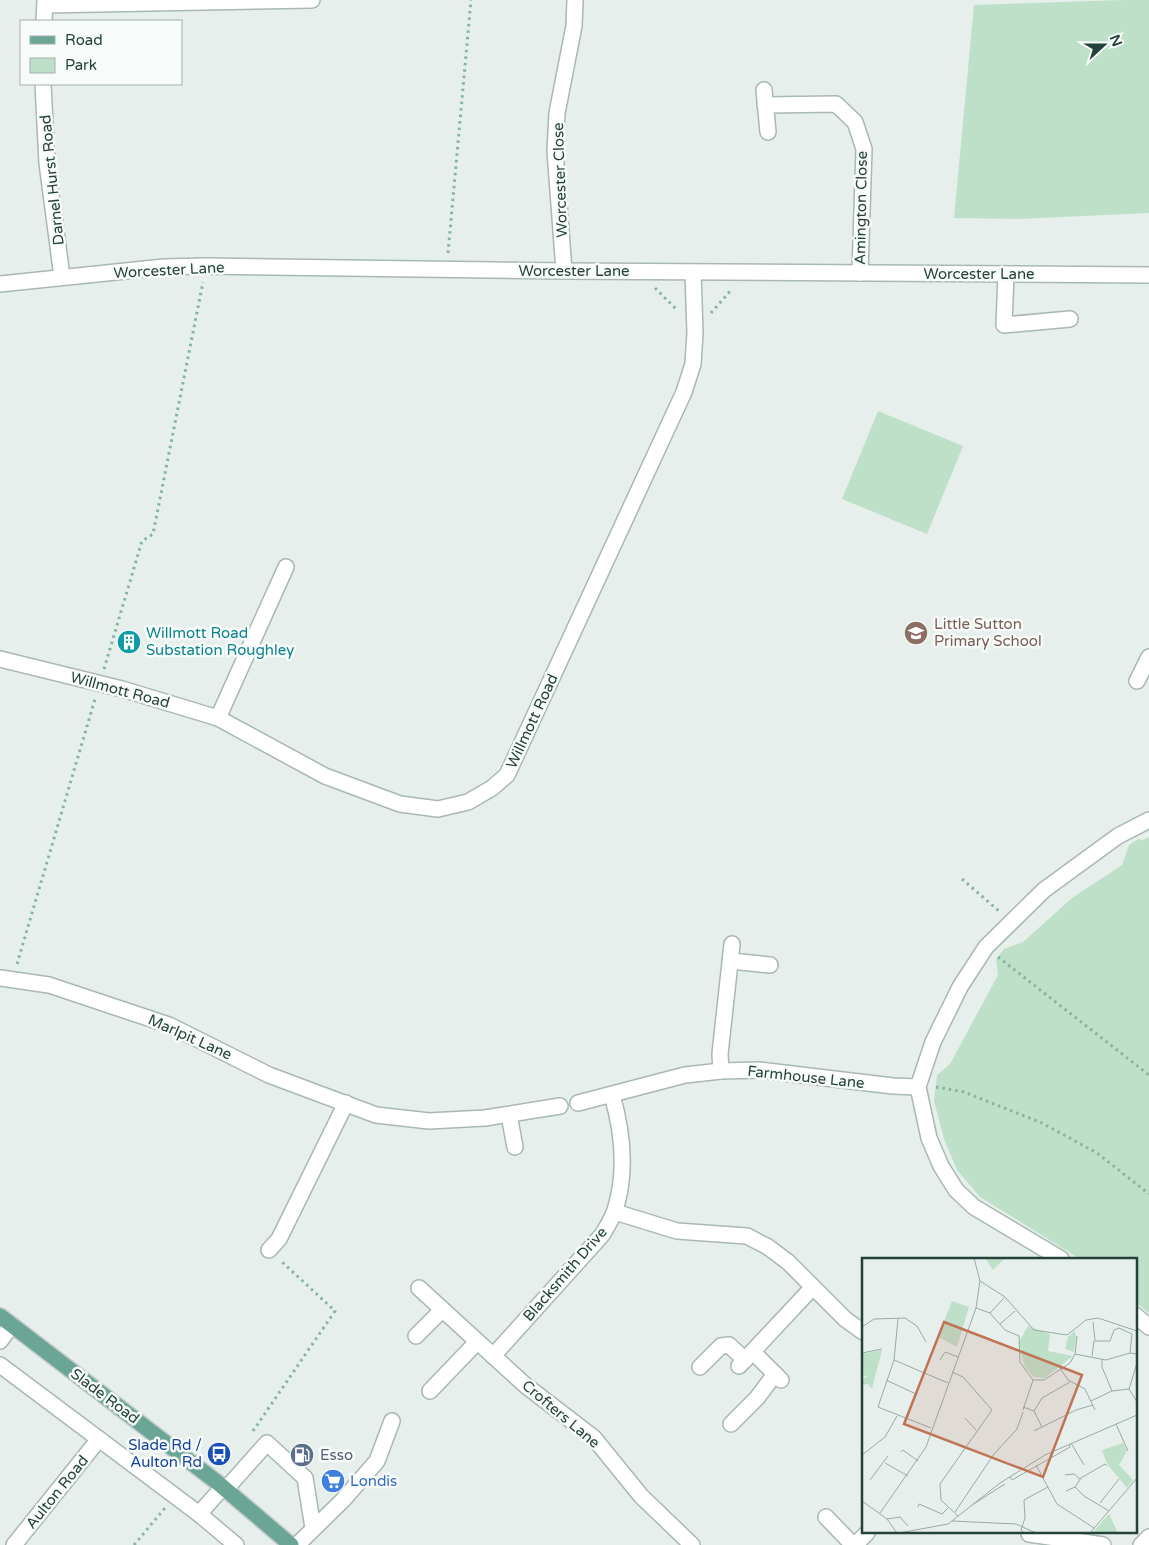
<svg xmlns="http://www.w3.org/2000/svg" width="1149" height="1545" font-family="'Varela Round',sans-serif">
<rect width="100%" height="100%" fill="#e6efeb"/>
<g fill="#bfe0c8">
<polygon points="1123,0 1149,0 1149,213 1018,219 954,218 974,5"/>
<polygon points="878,411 963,446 927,534 842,499"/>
<polygon points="1149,837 1149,1313 1135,1302 1135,1259 1080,1259 980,1197 957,1170 944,1139 934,1101 937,1075 950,1064 998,975 996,959 1004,949 1023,942 1072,898 1122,865 1129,845 1138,839 1143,840"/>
</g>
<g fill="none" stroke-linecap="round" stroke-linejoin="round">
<g stroke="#a8b8b2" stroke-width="18">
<g id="minor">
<polyline points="45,5 312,0"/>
<polyline points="44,21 45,0"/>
<polyline points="43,84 47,163 62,277"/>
<polyline points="764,90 768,132"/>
<polyline points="765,105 836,104 855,122 864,149 860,273"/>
<polyline points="564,271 555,151 557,113 574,26 575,0"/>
<polyline points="1006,274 1004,325 1070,319"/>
<polyline points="0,284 164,267 206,266 564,271 1149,275"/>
<polyline points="0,659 122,689 218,718 325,776 400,804 438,809 468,802 492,788 507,775 684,392 693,364 695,333 693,272"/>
<polyline points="1137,681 1149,657"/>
<polyline points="218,718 286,567"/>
<polyline points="731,961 770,965"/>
<polyline points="0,978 49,985 169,1025 269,1075 376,1115 429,1121 485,1118 560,1106"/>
<polyline points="721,1071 720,1054 732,944"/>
<polyline points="578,1103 685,1075 721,1071 759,1070 893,1086 918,1087"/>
<polyline points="509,1115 515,1147"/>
<polyline points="615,1212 677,1231 747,1236 768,1247 788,1262 845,1319 863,1332"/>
<polyline points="269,1250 279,1239 346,1103"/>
<polyline points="1061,1259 974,1207 956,1190 941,1166 929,1138 918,1087 933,1042 960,987 986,947 1044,890 1118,836 1149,820"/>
<polyline points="419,1288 525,1385 594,1438 641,1496 692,1545"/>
<polyline points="1135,1315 1149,1327"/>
<polyline points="416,1336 442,1310"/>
<polyline points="0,1341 12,1325"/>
<polyline points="753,1352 781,1380"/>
<path d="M493 1356 602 1235C607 1227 612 1219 615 1210 627 1172 623 1133 612 1095"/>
<polyline points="0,1365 199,1514 236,1545"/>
<polyline points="739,1366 812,1288"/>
<polyline points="700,1367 721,1346 729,1345 745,1360"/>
<polyline points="430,1391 477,1342"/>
<polyline points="731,1424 757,1398 775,1374"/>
<polyline points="226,1489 267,1443 305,1478 313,1528"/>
<polyline points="199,1514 223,1487"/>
<polyline points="826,1517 853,1545"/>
<polyline points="1029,1534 1103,1545"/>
<polyline points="14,1545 99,1439"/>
<polyline points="297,1545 343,1500 377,1461 392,1421"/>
<polyline points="855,1545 867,1533"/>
<polyline points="1141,1545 1149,1537"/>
</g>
</g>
<g stroke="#c2cac8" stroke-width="18">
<polyline id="major" points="0,1316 218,1483 291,1545"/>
</g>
<g stroke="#86b3a5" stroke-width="3" stroke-dasharray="2.5 4" stroke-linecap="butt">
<polyline points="448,253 471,0"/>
<polyline points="655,288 677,310"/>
<polyline points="711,313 732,289"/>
<polyline points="104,669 142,541 153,534 203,282"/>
<polyline points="962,879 999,911"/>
<polyline points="998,957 1149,1075"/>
<polyline points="17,964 95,699"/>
<polyline points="936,1087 964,1092 1042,1123 1097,1153 1149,1194"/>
<polyline points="253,1431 335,1311 281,1261"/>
<polyline points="134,1545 165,1508"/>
</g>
<use href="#minor" stroke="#fff" stroke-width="15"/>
<use href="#major" stroke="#6aa596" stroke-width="15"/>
</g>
<defs>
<g id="school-disc" transform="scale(1.25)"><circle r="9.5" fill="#8d6e63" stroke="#f7fbf9"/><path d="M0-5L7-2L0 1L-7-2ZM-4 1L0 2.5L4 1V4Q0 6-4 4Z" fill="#fff"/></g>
<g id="building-disc" transform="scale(1.25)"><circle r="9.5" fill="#0f9aa8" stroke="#f7fbf9"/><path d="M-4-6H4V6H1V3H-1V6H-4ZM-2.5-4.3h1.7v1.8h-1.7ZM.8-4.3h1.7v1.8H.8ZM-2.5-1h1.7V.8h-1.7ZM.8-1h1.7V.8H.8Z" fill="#fff"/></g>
<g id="bus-disc" transform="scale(1.25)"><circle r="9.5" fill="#1a4fb4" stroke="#f7fbf9"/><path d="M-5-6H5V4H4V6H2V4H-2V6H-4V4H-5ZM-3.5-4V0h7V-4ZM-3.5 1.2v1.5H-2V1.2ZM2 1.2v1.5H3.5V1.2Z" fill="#fff"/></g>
<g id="fuel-disc" transform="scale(1.25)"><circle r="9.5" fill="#5c6f8a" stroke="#f7fbf9"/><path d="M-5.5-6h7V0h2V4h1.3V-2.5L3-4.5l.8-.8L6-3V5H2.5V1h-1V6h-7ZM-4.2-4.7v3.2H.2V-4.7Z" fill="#fff"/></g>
<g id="supermarket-disc" transform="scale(1.25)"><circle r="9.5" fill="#3f7fe0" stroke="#f7fbf9"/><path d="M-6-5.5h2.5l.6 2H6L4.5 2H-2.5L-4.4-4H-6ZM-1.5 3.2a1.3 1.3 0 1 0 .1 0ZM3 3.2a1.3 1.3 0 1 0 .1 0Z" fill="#fff"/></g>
</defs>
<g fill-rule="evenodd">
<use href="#school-disc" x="916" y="633"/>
<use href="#building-disc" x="129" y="642"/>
<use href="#bus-disc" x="219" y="1454"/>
<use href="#fuel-disc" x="302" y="1455"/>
<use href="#supermarket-disc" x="333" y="1481"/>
</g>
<g text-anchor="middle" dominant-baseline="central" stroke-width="5" stroke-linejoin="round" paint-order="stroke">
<g font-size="15" fill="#24423a" stroke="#f7fbf9">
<text transform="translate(52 180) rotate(-96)">Darnel Hurst Road</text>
<text transform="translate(560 180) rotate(-92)">Worcester Close</text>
<text transform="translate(861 208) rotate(-89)">Amington Close</text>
<text transform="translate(169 270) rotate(-3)">Worcester Lane</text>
<text x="574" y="271">Worcester Lane</text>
<text x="979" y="274">Worcester Lane</text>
<text transform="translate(120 690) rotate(15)">Willmott Road</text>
<text transform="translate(532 721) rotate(-65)">Willmott Road</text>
<text transform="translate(190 1037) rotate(24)">Marlpit Lane</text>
<text transform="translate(806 1077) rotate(6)">Farmhouse Lane</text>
<text transform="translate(565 1274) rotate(-49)">Blacksmith Drive</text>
<text transform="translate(105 1396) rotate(37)">Slade Road</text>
<text transform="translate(561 1414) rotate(40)">Crofters Lane</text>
<text transform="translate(57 1492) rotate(-51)">Aulton Road</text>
</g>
<g font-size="15" fill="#785e54" stroke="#f7fbf9" text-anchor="start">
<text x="934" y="624">Little Sutton<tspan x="934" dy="17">Primary School</tspan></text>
</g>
<g font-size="15" fill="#0d838f" stroke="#f7fbf9" text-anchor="start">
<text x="146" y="633">Willmott Road<tspan x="146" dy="17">Substation Roughley</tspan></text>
</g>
<g font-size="15" fill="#164399" stroke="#f7fbf9" text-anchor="end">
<text x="202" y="1445">Slade Rd /<tspan x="202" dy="17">Aulton Rd</tspan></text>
</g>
<g font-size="15" fill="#4e5e75" stroke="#f7fbf9" text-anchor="start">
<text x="320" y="1455">Esso</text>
</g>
<g font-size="15" fill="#366cbe" stroke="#f7fbf9" text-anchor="start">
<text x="350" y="1481">Londis</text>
</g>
</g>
<g transform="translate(862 1258)">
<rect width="275" height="275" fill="#e6efeb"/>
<path d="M123 0H143L131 12ZM90 43 107 49 95 89 76 79ZM166 68 188 76 186 93 211 98 183 120 171 119 162 107 157 84ZM212 73 214 77 212 94 203 91 206 79ZM20 92 10 131 6 126 0 127V120L6 119 0 117V96ZM261 185 265 193 257 207 271 222 265 230 245 206 240 192ZM247 256 256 275H232L231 274Z" fill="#bfe0c8"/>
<path fill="none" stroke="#98aaa4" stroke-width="1" d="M118 23 143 39 172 72 205 77 224 62 236 60 275 73M114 50 128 55 143 72 157 78 158 104 171 122H182L208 105 213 96 215 78M128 55 142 40M36 61 32 102 86 125M231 64 233 82M138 66 153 53M0 69 12 61 43 60 55 68 64 84M0 95 20 91M213 96 244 102 268 95 275 96M230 98 232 83H248L252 72 257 70 270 76 268 95M240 101V109L250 133M32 102 16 149 69 170M78 102 83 94 96 99M198 110 206 122 223 131 233 152M90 114 101 119 130 152 78 226 79 242 96 258M24 122 54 136M267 131 275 144M229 143 250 133 267 131 275 105M161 149 172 153 180 169M161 152 171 122M172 153 180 140 208 124M103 160 114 172M44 163 62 115M254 166 266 193M172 173 214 152 231 147M209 185 222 207M39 194 41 192 56 203M0 197 23 179 35 158M23 205 46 218M174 207 195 246 232 270M203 217 212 216 218 221M148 219 150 222 208 189 207 186M8 222 26 198M213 229 222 238 247 253M204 233 213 229 219 220 243 206 245 208M0 243 25 261 35 275M238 245 257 221M110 247 143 226M56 249 57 246 80 256 86 250M93 254 132 196 155 171 161 154M18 255 64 189 114 50 118 23 112 0M25 261 38 259 46 268M90 263 154 266 174 275M37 275 86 266 138 225 183 197 275 157M162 275 159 272 163 260 162 242 186 229M228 275 275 220"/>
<path fill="#c07456" fill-opacity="0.15" stroke="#c07456" stroke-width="2.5" d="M82 64 220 117 181 219 42 166Z"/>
<rect width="275" height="275" fill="none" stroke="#24423a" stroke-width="2.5"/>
</g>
<rect x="20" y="20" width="162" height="65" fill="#f7fbf9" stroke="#a3b1ad"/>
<rect x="30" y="36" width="25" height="8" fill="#6aa596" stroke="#a3b1ad"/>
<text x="65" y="45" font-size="15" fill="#24423a">Road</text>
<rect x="30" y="58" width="25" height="15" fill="#bfe0c8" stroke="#a3b1ad"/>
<text x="65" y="70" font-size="15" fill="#24423a">Park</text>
<g transform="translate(1104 45) rotate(69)" stroke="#f7fbf9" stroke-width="4" paint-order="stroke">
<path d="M0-4L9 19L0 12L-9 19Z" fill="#24423a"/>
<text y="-8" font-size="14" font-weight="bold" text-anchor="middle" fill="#24423a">N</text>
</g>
</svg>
